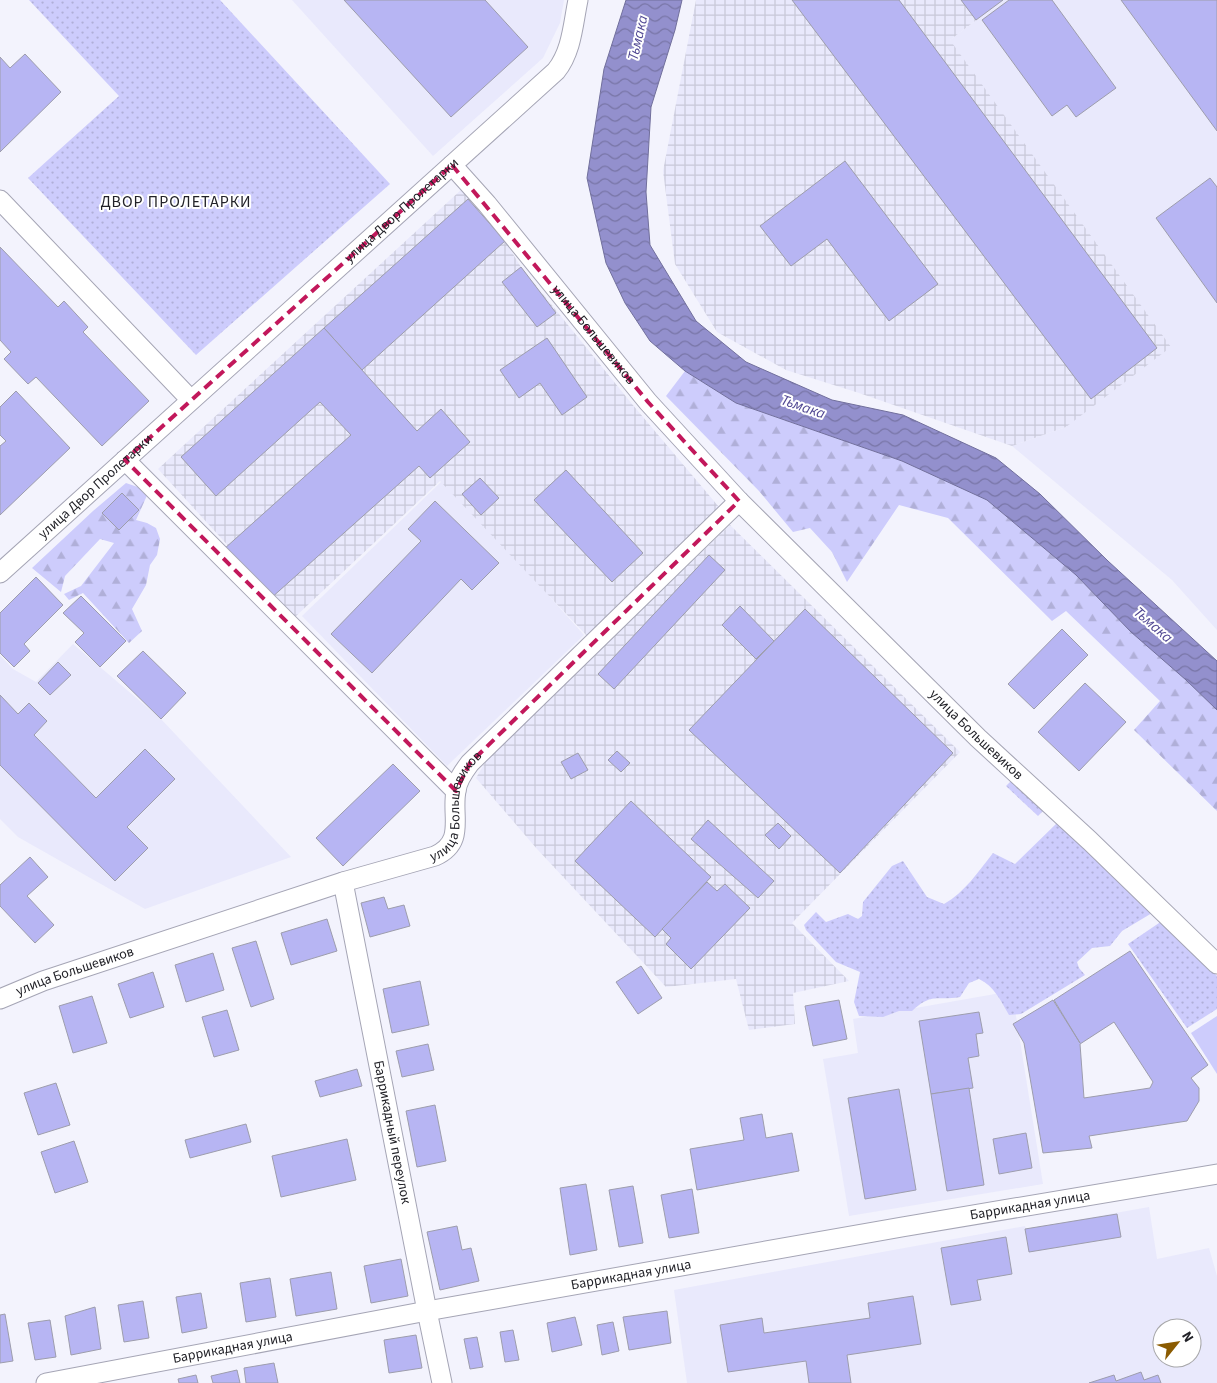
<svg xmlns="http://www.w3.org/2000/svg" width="1217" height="1383" font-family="'Source Sans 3',sans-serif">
<defs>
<pattern id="industrial-grid" width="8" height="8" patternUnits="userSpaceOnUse" patternTransform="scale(1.25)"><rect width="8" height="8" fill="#e9e9fc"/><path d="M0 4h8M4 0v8" fill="none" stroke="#c8c8d8"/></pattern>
<pattern id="grass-dots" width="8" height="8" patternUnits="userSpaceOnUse" patternTransform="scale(1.25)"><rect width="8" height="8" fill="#cdccfc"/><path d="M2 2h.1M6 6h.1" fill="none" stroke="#b0afd8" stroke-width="1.8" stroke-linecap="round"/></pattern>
<pattern id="forest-firs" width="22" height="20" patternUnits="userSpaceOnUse" patternTransform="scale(1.25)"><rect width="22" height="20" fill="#cdccfc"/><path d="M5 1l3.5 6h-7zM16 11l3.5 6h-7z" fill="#b0afd8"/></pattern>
<pattern id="water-waves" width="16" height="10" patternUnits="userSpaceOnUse" patternTransform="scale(1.25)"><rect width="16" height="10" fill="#9390cd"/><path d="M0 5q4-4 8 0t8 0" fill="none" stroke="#7875a6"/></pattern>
</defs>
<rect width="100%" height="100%" fill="#f3f3fd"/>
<g fill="#e9e9fc" fill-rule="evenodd">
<polygon points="292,0 564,0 560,23 543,58 433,156"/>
<polygon points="1003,0 1217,0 1217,630 1172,580 1012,446 1066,427 950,40"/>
<polygon points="444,479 584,635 447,766 302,616"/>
<polygon points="73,644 161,719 291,857 145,909 18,837 0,819 0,655 13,669 36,682"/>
<polygon points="1012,991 1043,1184 849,1216 823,1059 858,1053 853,1019"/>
<path d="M1149 1207 1157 1259 1209 1248 1217 1276V1383H687L674 1290 1014 1228 1025 1226 1026 1229ZM1162 1328H1192V1358H1162Z"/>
</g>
<g fill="url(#industrial-grid)">
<polygon points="696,0 1003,0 950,40 1171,347 1066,427 1012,446 859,393 786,370 717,332 675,264 663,171"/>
<polygon points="462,189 468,199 505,241 521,267 632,404 719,507 588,637 440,481 294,618 158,469"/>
<polygon points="730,525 960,752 792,923 849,981 793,993 795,1024 749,1030 736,979 666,987 537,849 476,778 489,756"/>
</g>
<g fill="url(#grass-dots)">
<polygon points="29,0 220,0 390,184 196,355 28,178 119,96"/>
<polygon points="1011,781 1043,811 1038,816 1006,786"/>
<path d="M1057 823 1068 827 1152 913 1122 931 1110 946 1092 948 1077 962 1079 968 1085 975 1021 1014 1009 1015C1001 1001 994 986 979 979L969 983 960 997C937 1001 932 992 912 1011H899L883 1017 859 1016 854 1002 860 972 836 962 806 930 804 925 816 912 826 922 848 914 858 919 862 916 863 902 892 866 903 861 927 897 944 904C965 892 978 872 993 853L1015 864Z"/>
<polygon points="1162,921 1217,976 1217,1009 1187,1028 1128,944"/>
</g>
<g fill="url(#forest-firs)">
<polygon points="685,371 736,403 902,461 987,500 1076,575 1131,632 1186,680 1217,710 1217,811 1134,730 1160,701 1066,611 1052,621 948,518 899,505 847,582 832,552 810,528 793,532 759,491 666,396"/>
<polygon points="126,483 149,491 136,520 147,523 156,528 160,539 157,555 150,565 146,585 132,609 142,631 129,643 83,593 69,600 64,594 81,586 114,543 100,539 65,576 61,592 32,568 93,511"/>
</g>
<polygon fill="#cdccfc" points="1217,1016 1217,1074 1191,1033"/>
<polygon fill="url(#water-waves)" stroke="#716f9c" points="626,0 682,0 675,30 651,107 646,192 650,245 696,321 746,362 832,400 903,415 996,458 1040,494 1108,561 1217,661 1217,710 1186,680 1131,632 1076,575 987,500 902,461 736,403 685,371 650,341 625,303 606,263 587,178 604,69"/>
<g fill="#b7b5f3" stroke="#9d9dac" fill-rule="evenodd">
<polygon points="344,0 485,0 528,47 451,117"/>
<polygon points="792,0 899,0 1157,348 1091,399"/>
<polygon points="961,0 1003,0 976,20"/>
<polygon points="1009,0 1052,0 1116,88 1076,117 1067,105 1052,116 982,20"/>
<polygon points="1121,0 1217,0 1217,131"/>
<polygon points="25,54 61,92 0,152 0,57 10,68"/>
<polygon points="845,161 938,284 889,321 827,239 791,266 760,226"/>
<polygon points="1210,178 1217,187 1217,303 1156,218"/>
<polygon points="468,199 505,241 362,370 324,328"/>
<polygon points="0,247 58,307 64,301 88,327 83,332 149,401 102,446 36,377 28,384 4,359 11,352 0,340"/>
<polygon points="521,267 556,313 537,327 502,282"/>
<polygon points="324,328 417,431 441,409 470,442 430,478 419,466 270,599 224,549 351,435 320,402 216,496 181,457"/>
<polygon points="547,338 587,397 562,415 540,383 519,398 500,370"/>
<polygon points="16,391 70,448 0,515 0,446 6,441 0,435 0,407"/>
<polygon points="566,470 643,553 612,582 534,500"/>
<polygon points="480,478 499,498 481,515 462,494"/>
<polygon points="122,493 139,510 119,530 102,513"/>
<polygon points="435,501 499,563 472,590 461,579 372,673 331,634 421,541 408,529"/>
<polygon points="709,555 725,570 614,689 598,674"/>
<polygon points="36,577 63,605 24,644 30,651 14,667 0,653 0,613"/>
<polygon points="81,596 126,641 100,667 75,642 84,633 63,613"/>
<polygon points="740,606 774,641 756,659 722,625"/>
<polygon points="805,609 953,753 840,873 689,730"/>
<polygon points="1062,629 1088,655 1034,709 1008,684"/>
<polygon points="143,651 186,693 161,719 117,676"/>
<polygon points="58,662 71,675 50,695 38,683"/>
<polygon points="1085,683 1126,722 1079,771 1038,732"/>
<polygon points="0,695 18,714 29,703 47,721 34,735 96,798 145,749 175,779 127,827 148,848 115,881 0,765"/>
<polygon points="617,751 630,763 621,772 608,760"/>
<polygon points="578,753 588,770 571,779 561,762"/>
<polygon points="393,764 420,791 343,866 316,838"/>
<polygon points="631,801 711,877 655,937 575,861"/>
<polygon points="708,820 774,881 758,898 691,839"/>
<polygon points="778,823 791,836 779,849 765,835"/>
<polygon points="30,857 48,877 27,896 54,925 35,943 0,906 0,885"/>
<polygon points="707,882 717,891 725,884 750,908 691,969 666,944 671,938 662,929"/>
<polygon points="384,897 388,909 404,905 410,926 370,937 361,903"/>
<polygon points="327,919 337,951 291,965 281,933"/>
<polygon points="256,941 274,999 251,1007 232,948"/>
<path d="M1130 951 1208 1065 1191 1078 1199 1088V1101L1187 1121 1089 1136 1092 1148 1043 1153 1024 1043 1013 1024 1053 1000 1080 1043 1054 1000ZM1114 1022 1153 1082 1150 1088 1084 1098 1080 1044Z"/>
<polygon points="213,953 224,990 186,1002 175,965"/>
<polygon points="641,966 662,998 638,1014 616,982"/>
<polygon points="153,972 164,1007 130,1018 118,984"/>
<polygon points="420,981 429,1025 392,1033 383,989"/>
<polygon points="92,996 107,1043 73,1053 59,1006"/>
<polygon points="839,1000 847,1039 813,1046 805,1006"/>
<polygon points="227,1010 239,1050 214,1057 202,1017"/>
<polygon points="979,1012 983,1033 976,1034 979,1056 968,1058 973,1088 931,1094 919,1021"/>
<polygon points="428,1044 434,1070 402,1077 396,1051"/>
<polygon points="357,1069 362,1086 320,1097 315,1081"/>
<polygon points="56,1083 70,1125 38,1135 24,1093"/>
<polygon points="969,1088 984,1185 947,1191 931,1094"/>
<polygon points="899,1089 916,1190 865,1199 848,1098"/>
<polygon points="435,1105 446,1161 417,1167 406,1111"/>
<polygon points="762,1114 766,1138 792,1133 799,1171 697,1190 690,1149 744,1140 740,1118"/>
<polygon points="246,1124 251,1142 190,1158 185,1140"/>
<polygon points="1026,1133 1032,1168 999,1174 993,1139"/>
<polygon points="347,1139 356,1180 281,1197 272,1156"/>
<polygon points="74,1141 88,1182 55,1193 41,1152"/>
<polygon points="586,1184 597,1250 570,1255 560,1188"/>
<polygon points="633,1186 643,1243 619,1247 609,1190"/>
<polygon points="692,1189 699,1233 669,1238 661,1195"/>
<polygon points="1117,1214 1121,1237 1029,1252 1025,1229"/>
<polygon points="457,1226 462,1250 471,1248 479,1281 440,1290 427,1232"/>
<polygon points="1006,1237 1012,1274 977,1280 981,1300 951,1305 941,1248"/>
<polygon points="401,1259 408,1296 371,1303 364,1266"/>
<polygon points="331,1272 337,1309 296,1316 290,1279"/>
<polygon points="270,1278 276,1317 246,1322 240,1283"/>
<polygon points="201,1293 207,1328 182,1333 176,1297"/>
<polygon points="913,1296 921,1344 847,1355 851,1383 809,1383 806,1361 728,1372 720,1325 762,1318 764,1333 870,1318 868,1303"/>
<polygon points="143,1301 149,1338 124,1342 118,1305"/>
<polygon points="95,1307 101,1349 71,1355 65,1316"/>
<polygon points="667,1311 671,1343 629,1350 623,1317"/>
<polygon points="5,1314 13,1361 0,1363 0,1315"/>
<polygon points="575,1317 582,1345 552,1352 547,1323"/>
<polygon points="50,1320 56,1357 35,1360 28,1323"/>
<polygon points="613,1322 619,1351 602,1355 597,1325"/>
<polygon points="513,1330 519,1360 505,1362 500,1332"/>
<polygon points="416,1335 422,1368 389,1373 384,1340"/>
<polygon points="477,1337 483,1367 470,1369 464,1339"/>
<polygon points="274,1363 278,1383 246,1383 244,1368"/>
<polygon points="237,1370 240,1383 213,1383 211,1376"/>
<polygon points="1141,1372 1144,1380 1158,1375 1161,1383 1089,1383 1114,1375 1116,1381"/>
<polygon points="196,1375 198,1383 179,1383 178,1379"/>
</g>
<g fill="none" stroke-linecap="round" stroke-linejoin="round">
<g stroke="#a5a5b5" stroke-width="21">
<g id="street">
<path id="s1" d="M452 165 487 204 648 402 739 501 978 738 1090 841 1217 964"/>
<polyline points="0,200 191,400"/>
<polyline points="125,460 456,791"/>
<path id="s2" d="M0 573 556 71C572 51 573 24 578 0"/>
<path id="s3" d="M343 882 427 1311 442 1383"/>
<path id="s4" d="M0 999 43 981 343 882 435 856C466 842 451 816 456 791 457 780 464 771 470 763L739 501"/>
<path id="s5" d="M46 1383 427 1311 902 1227 1217 1174"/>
</g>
</g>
<use href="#street" stroke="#fff" stroke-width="19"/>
</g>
<path fill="none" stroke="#c2185b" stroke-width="4" stroke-dasharray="10 6" stroke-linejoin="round" d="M452 165 648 402 739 501 470 763 456 791 125 460Z"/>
<g text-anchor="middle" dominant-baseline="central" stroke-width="4" stroke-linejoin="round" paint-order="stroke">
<g font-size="14" fill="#222228" stroke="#fff">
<text stroke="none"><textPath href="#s2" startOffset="541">улица Двор Пролетарки</textPath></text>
<text stroke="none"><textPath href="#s1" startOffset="221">улица Большевиков</textPath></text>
<text stroke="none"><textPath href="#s2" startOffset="129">улица Двор Пролетарки</textPath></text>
<text stroke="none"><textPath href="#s1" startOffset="775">улица Большевиков</textPath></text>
<text stroke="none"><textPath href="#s4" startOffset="515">улица Большевиков</textPath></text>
<text stroke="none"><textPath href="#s4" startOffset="80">улица Большевиков</textPath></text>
<text stroke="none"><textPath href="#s3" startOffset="255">Баррикадный переулок</textPath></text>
<text stroke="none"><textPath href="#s5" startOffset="1000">Баррикадная улица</textPath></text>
<text stroke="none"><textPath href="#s5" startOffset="595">Баррикадная улица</textPath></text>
<text stroke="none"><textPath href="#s5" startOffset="190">Баррикадная улица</textPath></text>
</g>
<g font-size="15" font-style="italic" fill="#514893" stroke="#fff">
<text transform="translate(638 38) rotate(-77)">Тьмака</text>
<text transform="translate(803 407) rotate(19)">Тьмака</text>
<text transform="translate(1153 625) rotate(41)">Тьмака</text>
</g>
<g font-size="16" letter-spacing="1" fill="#222228" stroke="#fff">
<text x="176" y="202">ДВОР ПРОЛЕТАРКИ</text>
</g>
</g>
<g transform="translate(1177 1343) rotate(60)"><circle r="24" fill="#ffffff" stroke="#a7a7a9"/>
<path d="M0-4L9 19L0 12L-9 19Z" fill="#8b5b01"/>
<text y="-8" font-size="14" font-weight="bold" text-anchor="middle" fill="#222228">N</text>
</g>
</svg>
